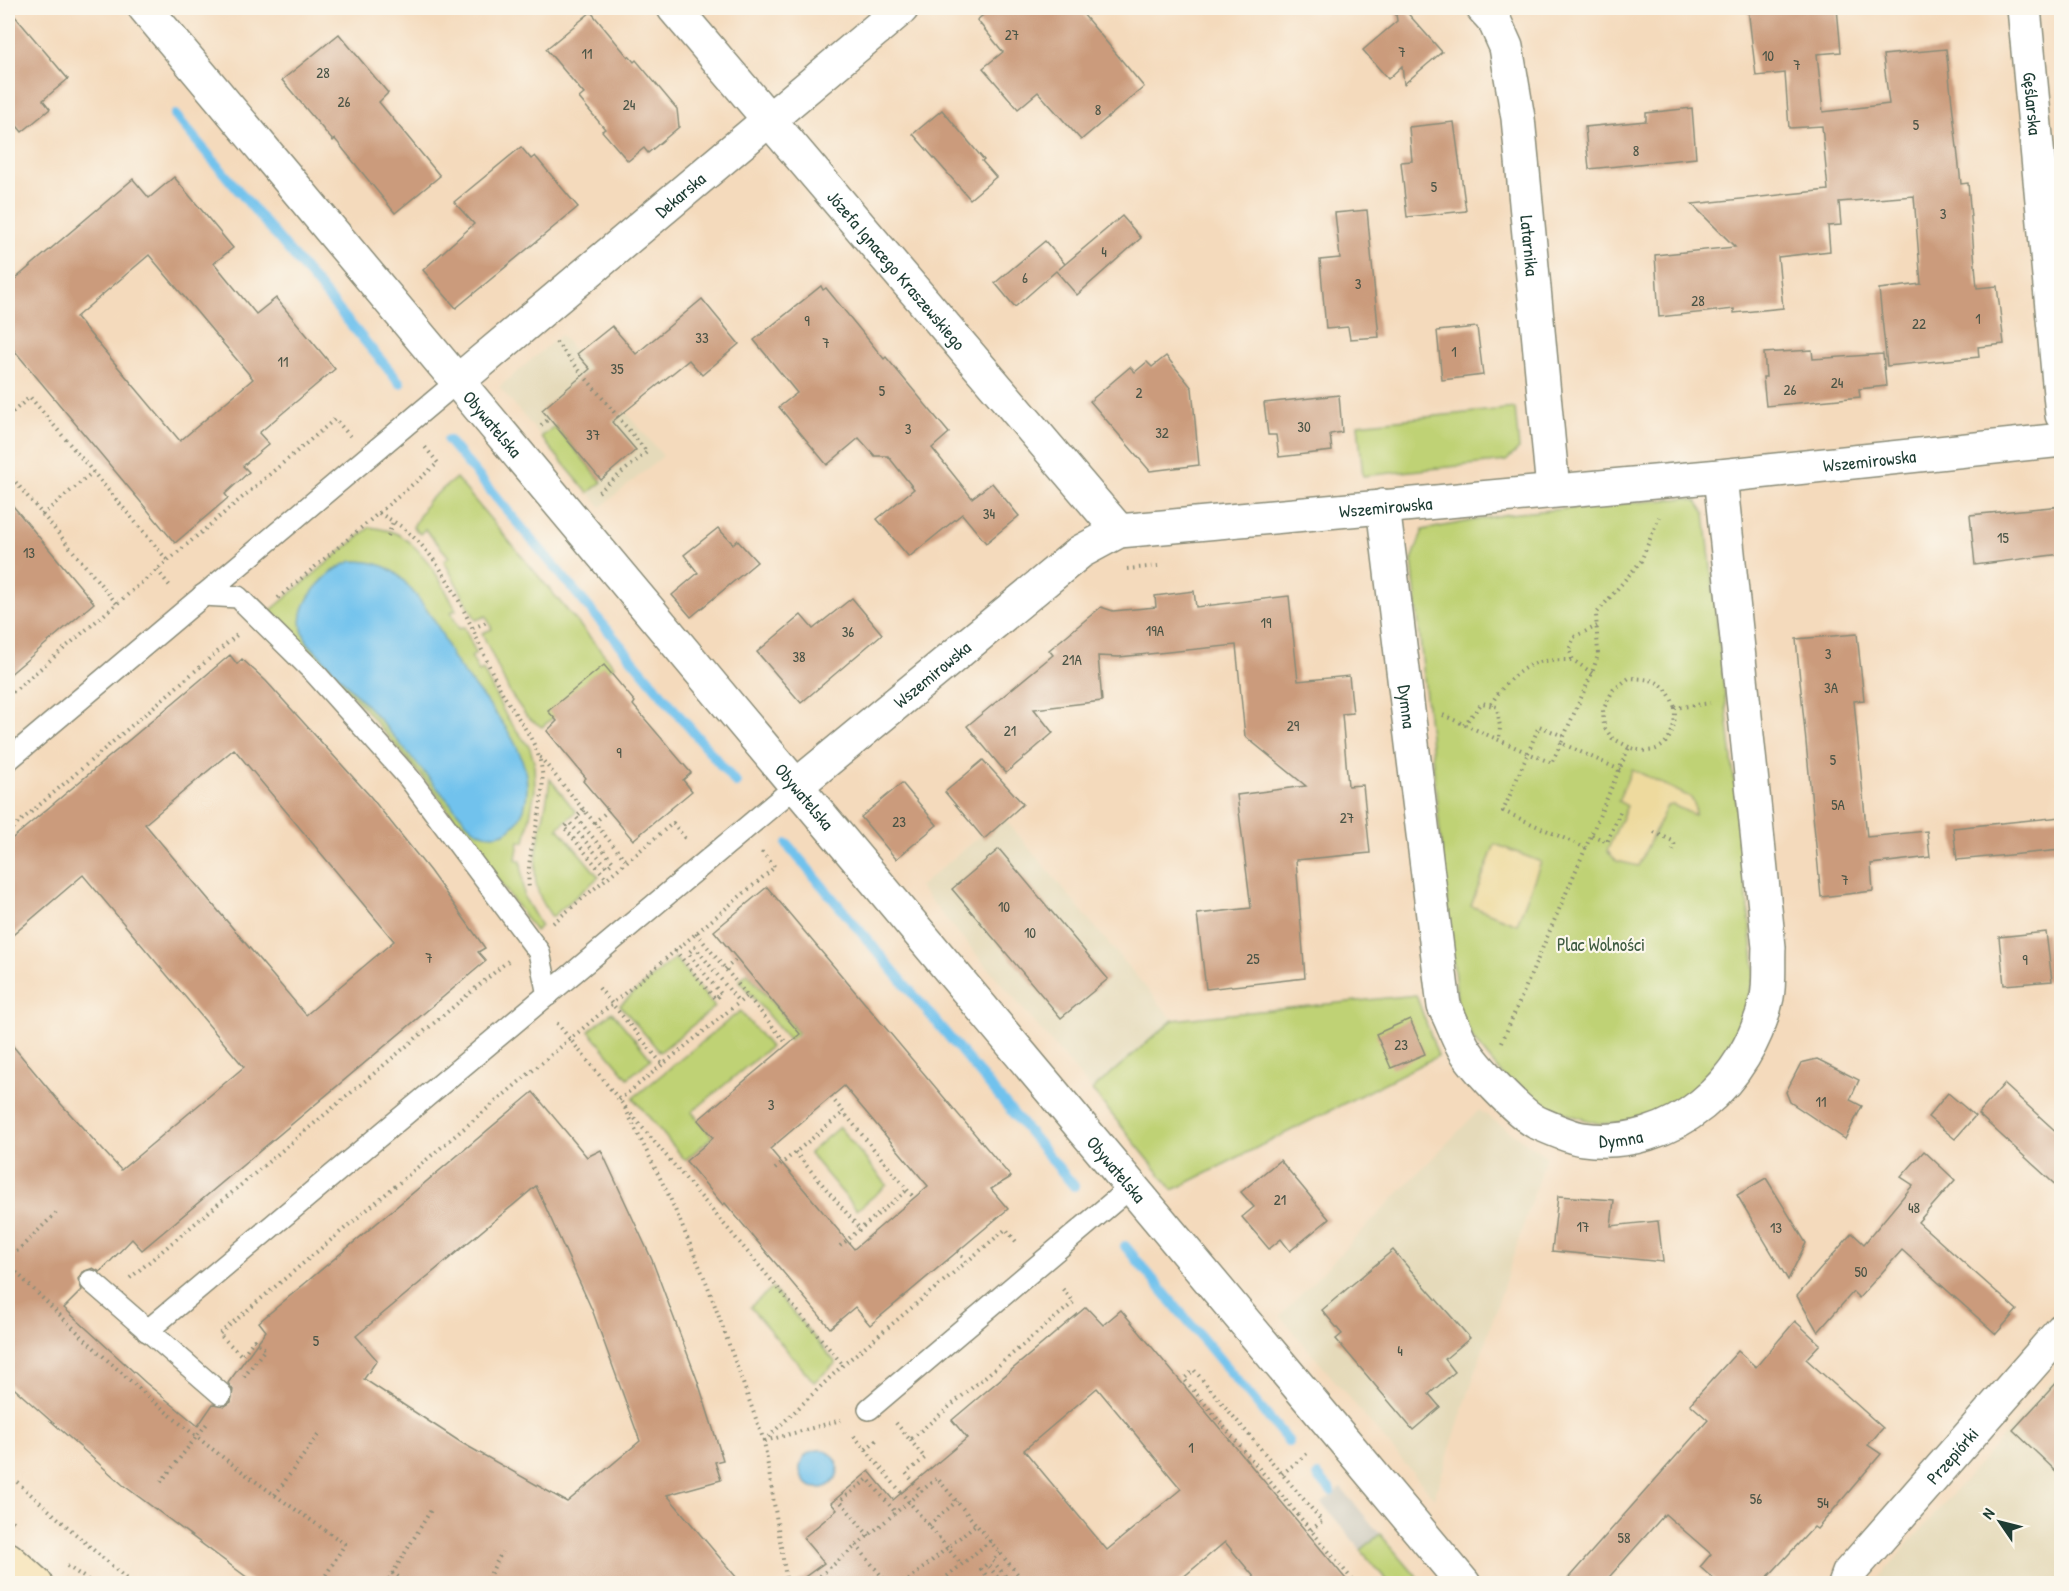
<svg xmlns="http://www.w3.org/2000/svg" width="2069" height="1591" font-family="'Patrick Hand',sans-serif">
<rect width="100%" height="100%" fill="#fbf7ec"/>
<filter id="ink" filterUnits="userSpaceOnUse"><feTurbulence type="fractalNoise" baseFrequency=".0167" numOctaves="2"/><feDisplacementMap in="SourceGraphic" scale="12" xChannelSelector="R" yChannelSelector="G"/><feConvolveMatrix kernelMatrix="1 2 1 2 8 2 1 2 1" color-interpolation-filters="sRGB"/></filter>
<filter id="wash" filterUnits="userSpaceOnUse"><feTurbulence type="fractalNoise" baseFrequency=".008" numOctaves="4" result="noise"/><feDisplacementMap in="SourceGraphic" scale="24" xChannelSelector="R" yChannelSelector="G"/><feGaussianBlur stdDeviation="1.35" result="paint"/><feColorMatrix in="noise" values="0 0 0 0 0 0 0 0 0 0 0 0 0 0 0 0 0 1.4 0 .05"/><feComposite in="paint" operator="in"/></filter>
<g filter="url(#wash)">
<rect width="100%" height="100%" fill="#f4dabc"/>
<g fill="#e5daba">
<polygon points="561,335 663,456 601,507 499,387"/>
<polygon points="1003,817 1173,1020 1092,1090 919,887"/>
<polygon points="1479,1110 1546,1156 1434,1498 1280,1316"/>
<polygon points="2061,1371 2061,1583 1874,1584 1874,1583"/>
</g>
<polygon fill="#c7c4b8" points="1341,1488 1380,1534 1361,1550 1322,1503"/>
<g fill="#bfd275" stroke="#6f8854" stroke-width="1.5">
<polygon points="1515,408 1519,449 1506,461 1363,476 1358,424"/>
<polygon points="555,426 602,482 588,493 541,437"/>
<polygon points="456,478 614,666 542,727 527,717 510,693 482,633 492,629 486,616 476,620 444,561 449,557 425,529 420,534 413,527 428,501"/>
<polygon points="1685,498 1697,501 1705,513 1755,971 1740,1036 1713,1074 1681,1105 1642,1121 1600,1124 1544,1107 1513,1088 1474,1040 1458,1009 1412,560 1423,530 1508,514"/>
<path d="M370 527C380 529 392 530 401 536 426 552 443 584 456 610L451 612 459 629 464 627 476 653 471 656 479 672 483 670 506 716 530 748 534 762 535 790 525 842 519 841 516 859 521 861 524 897 541 926 535 931 436 793 363 707 270 611Z"/>
<path d="M550 779 576 812 558 828 599 877 552 917C544 906 538 896 536 883 532 855 547 809 550 779Z"/>
<polygon points="675,958 715,1007 660,1052 620,1005"/>
<polygon points="747,973 798,1033 789,1040 739,981"/>
<polygon points="1416,995 1438,1056 1173,1190 1092,1090 1173,1020"/>
<polygon points="740,1011 770,1047 692,1112 712,1137 685,1160 633,1098"/>
<polygon points="612,1012 651,1059 628,1078 589,1031"/>
<polygon points="839,1127 887,1185 857,1210 809,1153"/>
<polygon points="772,1288 836,1363 814,1382 750,1307"/>
<polygon points="1380,1534 1422,1583 1389,1583 1361,1550"/>
</g>
<g fill="#eeda9e" stroke="#868c69" stroke-width="1.5">
<path d="M1632 769 1690 797C1695 803 1696 807 1694 815L1673 805 1667 806 1638 866 1617 861 1607 851 1627 806 1618 801Z"/>
<polygon points="1495,844 1541,862 1517,924 1471,906"/>
</g>
<g fill="#71c2ed" stroke="#488090" stroke-width="1.5">
<path d="M352 561C373 561 389 565 404 581 417 596 431 614 441 632 446 642 449 653 455 661 484 704 541 751 524 809 520 819 515 828 504 833 490 838 477 833 467 823L379 719 308 643C306 639 303 634 302 629 296 600 328 570 352 561Z"/>
<circle cx="819" cy="1469" r="19"/>
</g>
<g fill="none" stroke-linecap="round" stroke-linejoin="round">
<g stroke="#71c2ed" stroke-width="10">
<polyline points="175,115 400,383"/>
<polyline points="448,440 736,783"/>
<polyline points="787,844 1074,1186"/>
<polyline points="1125,1246 1289,1442"/>
<polyline points="1318,1476 1331,1491"/>
</g>
</g>
<g id="blocks">
<g fill="#cb9b7b" fill-rule="evenodd">
<polygon points="8,8 68,79 43,100 50,109 22,132 8,115"/>
<polygon points="992,8 1078,8 1144,87 1081,140 1038,92 1018,109 983,68 1003,52 977,20"/>
<polygon points="1395,8 1403,8 1442,52 1404,84 1402,66 1388,79 1363,50 1397,21"/>
<polygon points="1748,8 1837,8 1841,52 1817,54 1823,112 1889,104 1883,55 1946,49 1961,184 1968,183 1977,288 1997,286 2004,344 1978,347 1979,357 1887,366 1879,289 1921,284 1914,196 1839,202 1841,225 1828,226 1830,251 1778,257 1783,308 1734,313 1734,309 1659,317 1655,255 1735,247 1692,204 1828,190 1822,126 1789,128 1785,73 1756,76"/>
<polygon points="591,12 628,57 629,56 634,62 636,60 677,109 679,127 648,153 644,148 628,161 602,131 605,129 579,98 584,94 546,49"/>
<polygon points="339,34 388,93 379,102 440,176 395,213 335,139 333,141 282,80"/>
<polygon points="1692,108 1696,158 1589,169 1585,127 1646,121 1646,113"/>
<polygon points="942,110 984,160 982,161 996,177 970,199 913,134"/>
<polygon points="1454,122 1466,211 1407,217 1401,162 1412,161 1409,127"/>
<polygon points="521,147 531,159 535,156 578,207 456,308 423,270 474,224 454,202"/>
<path d="M174 177 233 248 214 263 256 314 276 298 335 369 259 433 269 444 243 466 249 472 225 494 228 498 175 543 8 343V285L133 179 149 198ZM149 255 253 379 180 441 76 317Z"/>
<polygon points="1367,210 1379,337 1350,339 1348,327 1326,329 1320,260 1340,258 1335,213"/>
<polygon points="1122,216 1141,238 1077,295 1056,271 1015,307 995,283 1045,241 1065,264 1058,270"/>
<polygon points="821,286 823,290 826,288 884,359 886,357 949,433 932,448 972,498 992,483 1019,516 986,543 962,514 909,557 877,519 914,489 888,456 875,456 859,438 827,465 779,407 797,393 754,340"/>
<polygon points="702,299 739,344 702,375 689,360 612,422 636,450 601,480 542,410 590,369 577,354 612,326 636,354"/>
<polygon points="1477,327 1483,375 1442,380 1437,331"/>
<polygon points="1812,350 1813,359 1883,354 1886,386 1859,389 1860,397 1766,406 1763,377 1766,377 1764,353"/>
<polygon points="1166,356 1192,388 1199,465 1150,471 1090,401 1130,367 1135,372 1147,362 1152,367"/>
<polygon points="1339,395 1342,432 1330,434 1332,451 1279,457 1276,435 1268,435 1264,403"/>
<polygon points="8,500 94,603 8,676"/>
<polygon points="2061,506 2061,554 1975,565 1970,515"/>
<polygon points="718,528 733,544 737,540 757,562 691,617 672,595 698,573 684,555"/>
<polygon points="1194,591 1196,607 1289,596 1298,681 1349,676 1353,713 1342,714 1348,786 1363,785 1370,853 1296,860 1305,978 1206,989 1197,914 1251,908 1237,795 1306,786 1245,736 1236,645 1119,657 1098,656 1102,701 1034,709 1053,733 1006,773 967,726 1053,655 1049,650 1101,607 1113,611 1156,607 1155,596"/>
<polygon points="852,598 882,634 801,703 757,652 801,615 813,629"/>
<polygon points="1857,634 1864,700 1854,701 1867,837 1927,831 1930,857 1871,864 1873,891 1821,897 1796,639"/>
<path d="M230 655 237 664 242 659 266 681 370 796 430 871 485 948 478 952 486 961 142 1250 132 1239 100 1272 93 1268 82 1272 78 1279 82 1290 64 1308 146 1383 198 1426 213 1404 225 1406 231 1402 233 1390 228 1383 266 1331 259 1322 533 1092 587 1157 601 1150 652 1260 698 1382 723 1460 715 1462 721 1480 667 1495 742 1584H256L123 1485 8 1383V1040L61 1104 121 1170 244 1067 83 875 8 939V842ZM234 749 394 941 306 1015 145 824ZM536 1186 593 1312 640 1441 567 1502 462 1443 364 1379 377 1360 356 1336Z"/>
<polygon points="604,665 635,702 633,705 691,773 683,780 692,791 633,840 583,781 586,778 547,731 557,721 548,711"/>
<polygon points="983,760 1023,804 984,839 945,792"/>
<polygon points="902,783 937,825 896,859 861,817"/>
<polygon points="2061,817 2061,850 1957,860 1953,828"/>
<polygon points="999,849 1108,979 1061,1018 952,889"/>
<path d="M767 887 1011 1177 991 1189 1008 1209 870 1325 855 1307 830 1328 725 1203 723 1205 686 1161 713 1138 698 1120 800 1034 714 931ZM844 1086 928 1186 854 1249 770 1149Z"/>
<polygon points="2046,932 2052,981 2004,985 1999,937"/>
<polygon points="1410,1019 1425,1054 1391,1068 1376,1034"/>
<polygon points="1817,1059 1859,1080 1850,1100 1862,1106 1845,1139 1790,1102 1786,1092 1801,1063"/>
<polygon points="2004,1084 2061,1136 2061,1190 1978,1114"/>
<polygon points="1948,1093 1975,1116 1955,1139 1928,1117"/>
<polygon points="1924,1151 1955,1180 1918,1222 2017,1310 1996,1334 1902,1250 1859,1298 1853,1292 1818,1332 1797,1296 1852,1233 1864,1244 1913,1185 1901,1177"/>
<polygon points="1280,1160 1329,1219 1290,1251 1281,1239 1269,1249 1242,1217 1254,1207 1241,1192"/>
<polygon points="1766,1178 1806,1243 1788,1280 1737,1195"/>
<polygon points="1558,1196 1614,1200 1611,1226 1658,1221 1663,1262 1552,1251"/>
<polygon points="1393,1250 1470,1338 1445,1359 1455,1372 1429,1394 1440,1407 1413,1430 1336,1339 1342,1334 1322,1310"/>
<path d="M1086 1307 1103 1325 1121 1310 1350 1584H1260L1225 1542 1175 1584H795L824 1563 803 1538 837 1510 831 1503 869 1471 893 1500 967 1438 952 1420ZM1097 1388 1181 1489 1107 1550 1024 1450Z"/>
<polygon points="1795,1321 1820,1344 1806,1359 1883,1428 1868,1445 1881,1454 1817,1529 1814,1527 1762,1583 1718,1583 1700,1567 1711,1554 1665,1514 1603,1584 1563,1584 1708,1420 1690,1404 1738,1351 1756,1367"/>
<polygon points="2061,1378 2061,1476 2013,1430"/>
</g>
</g>
</g>
<g filter="url(#ink)">
<use href="#blocks" fill-opacity="0" stroke="#8a8c78" stroke-width="1.5"/>
<g fill="none" stroke-linecap="round" stroke-linejoin="round">
<g stroke="#8a8c78" stroke-width="24">
<g id="service">
<polyline points="203,595 238,597 313,671 409,778 539,952 548,995"/>
<polyline points="8,760 458,381"/>
<polyline points="91,1281 221,1394"/>
<polyline points="147,1331 796,786"/>
<polyline points="869,1409 1132,1186"/>
</g>
</g>
<g stroke="#8a8c78" stroke-width="36">
<g id="minor">
<path id="s1" d="M145 8 1464 1584"/>
<path id="s2" d="M674 8 1119 531"/>
<path id="s3" d="M1483 8 1494 20 1506 47 1518 118 1553 490"/>
<path id="s4" d="M2024 8 2062 415"/>
<path id="s5" d="M458 381 902 8"/>
<path id="s6" d="M1383 506 1444 1006C1451 1019 1456 1034 1463 1047 1474 1066 1518 1112 1536 1122 1550 1128 1569 1137 1583 1139 1673 1151 1749 1082 1767 997 1770 981 1768 963 1769 947L1720 476"/>
<path id="s7" d="M796 786 1080 552 1119 531 1720 476 2062 440"/>
<path id="s8" d="M1845 1584 1849 1573 2062 1330"/>
</g>
</g>
<g stroke="#8a8c78" stroke-width="36">
<polyline id="secondary" points="8,1559 36,1584"/>
</g>
<g stroke="#8a8c78" stroke-width="4" stroke-dasharray="1.5 4.5" stroke-linecap="butt">
<polyline points="556,342 647,452 596,494"/>
<polyline points="8,416 30,397 168,561"/>
<polyline points="541,425 549,419"/>
<polyline points="8,473 117,604"/>
<path d="M379 513C389 519 401 525 409 533 457 575 474 640 503 694 518 720 538 741 542 771 546 811 525 849 529 889"/>
<polyline points="42,515 93,472"/>
<polyline points="388,536 393,522"/>
<polyline points="1127,569 1158,566"/>
<polyline points="157,570 170,586"/>
<polyline points="278,598 438,463 425,447"/>
<polyline points="473,628 489,621"/>
<polyline points="1592,673 1573,660 1569,650 1574,637 1597,626"/>
<polyline points="8,696 335,419 350,436"/>
<path d="M1491 704C1503 685 1521 664 1545 661 1554 660 1564 660 1573 660"/>
<polyline points="1443,715 1528,753 1503,811 1586,848"/>
<polyline points="1464,725 1482,703 1497,707 1500,727 1499,740"/>
<polyline points="1561,743 1552,763 1528,753 1539,726 1563,736"/>
<path d="M1629 747 1612 738 1604 727 1603 710 1613 690 1629 678C1655 679 1666 681 1675 708"/>
<polyline points="540,757 627,862"/>
<polyline points="1620,770 1561,743 1592,673 1598,655 1596,614 1641,561 1659,517"/>
<polyline points="584,810 576,817 613,862 607,867 570,823 564,827 607,879"/>
<polyline points="594,823 611,808"/>
<polyline points="8,832 237,635"/>
<polyline points="1654,832 1673,841 1675,846 1672,854"/>
<polyline points="1592,835 1607,842 1622,808"/>
<polyline points="553,923 673,823 687,841"/>
<polyline points="696,933 787,1044"/>
<polyline points="675,950 715,999 721,994 688,953 695,947 739,1002"/>
<polyline points="725,969 737,959"/>
<polyline points="599,988 663,1065"/>
<polyline points="557,1023 626,1108"/>
<path d="M1502 1042 1629 747C1661 760 1676 738 1675 708L1710 703"/>
<polyline points="831,1097 914,1198"/>
<polyline points="619,1100 747,996"/>
<polyline points="625,1108 670,1198 707,1284 764,1441 787,1584"/>
<polyline points="631,1114 843,1365"/>
<polyline points="795,1152 860,1229"/>
<polyline points="775,1169 843,1113"/>
<polyline points="840,1246 907,1190"/>
<polyline points="958,1251 966,1262"/>
<polyline points="8,1260 56,1213"/>
<path d="M8 1264C68 1324 130 1384 197 1437 244 1475 295 1509 345 1544L324 1578 334 1584"/>
<polyline points="130,1278 508,961"/>
<polyline points="244,1377 265,1349 254,1340 242,1356 219,1334 775,867 761,851"/>
<polyline points="896,1423 910,1440 930,1423 1074,1302 1060,1286"/>
<polyline points="854,1436 961,1564"/>
<polyline points="910,1440 925,1458 906,1473 921,1491"/>
<polyline points="764,1441 843,1365 1006,1229 1018,1244"/>
<polyline points="765,1441 841,1420"/>
<polyline points="866,1449 879,1438"/>
<polyline points="8,1474 132,1584"/>
<polyline points="1282,1474 1308,1453"/>
<polyline points="161,1482 209,1421"/>
<polyline points="275,1495 318,1435"/>
<polyline points="8,1517 17,1525"/>
<polyline points="929,1525 957,1501"/>
<polyline points="1311,1530 1322,1521 1194,1370 1184,1379 1356,1584"/>
<polyline points="869,1536 840,1501 868,1479 896,1513"/>
<polyline points="856,1545 888,1584"/>
<polyline points="1000,1553 992,1560 1012,1584"/>
<polyline points="67,1566 94,1584"/>
<polyline points="392,1573 410,1584"/>
<polyline points="820,1576 937,1478 1026,1584"/>
<polyline points="386,1584 431,1510"/>
<polyline points="485,1584 502,1552"/>
<polyline points="904,1584 976,1524"/>
<polyline points="938,1584 990,1541"/>
<polyline points="993,1584 981,1569 987,1564 1003,1584"/>
</g>
<use href="#service" stroke="#fff" stroke-width="21"/>
<use href="#minor" stroke="#fff" stroke-width="33"/>
<use href="#secondary" stroke="#f8e8c3" stroke-width="33"/>
</g>
</g>
<g text-anchor="middle" dominant-baseline="central" stroke-width="4.5" stroke-linejoin="round" paint-order="stroke">
<g font-size="15" fill="#4a5446">
<text x="1012" y="34">27</text>
<text x="1402" y="51">7</text>
<text x="587" y="53">11</text>
<text x="1768" y="55">10</text>
<text x="1797" y="64">7</text>
<text x="323" y="72">28</text>
<text x="344" y="101">26</text>
<text x="629" y="104">24</text>
<text x="1098" y="109">8</text>
<text x="1916" y="124">5</text>
<text x="1636" y="150">8</text>
<text x="1434" y="186">5</text>
<text x="1943" y="213">3</text>
<text x="1104" y="251">4</text>
<text x="1025" y="277">6</text>
<text x="1358" y="283">3</text>
<text x="1698" y="300">28</text>
<text x="1978" y="318">1</text>
<text x="807" y="320">9</text>
<text x="1919" y="323">22</text>
<text x="702" y="337">33</text>
<text x="826" y="342">7</text>
<text x="1454" y="351">1</text>
<text x="283" y="361">11</text>
<text x="617" y="368">35</text>
<text x="1837" y="382">24</text>
<text x="1790" y="389">26</text>
<text x="882" y="390">5</text>
<text x="1139" y="392">2</text>
<text x="1304" y="426">30</text>
<text x="908" y="428">3</text>
<text x="1162" y="432">32</text>
<text x="593" y="434">37</text>
<text x="989" y="513">34</text>
<text x="2003" y="537">15</text>
<text x="29" y="552">13</text>
<text x="1266" y="622">19</text>
<text x="1155" y="630">19A</text>
<text x="848" y="631">36</text>
<text x="1828" y="653">3</text>
<text x="799" y="656">38</text>
<text x="1072" y="659">21A</text>
<text x="1831" y="687">3A</text>
<text x="1293" y="725">29</text>
<text x="1010" y="730">21</text>
<text x="619" y="752">9</text>
<text x="1833" y="759">5</text>
<text x="1838" y="804">5A</text>
<text x="1347" y="817">27</text>
<text x="899" y="821">23</text>
<text x="1845" y="879">7</text>
<text x="1004" y="906">10</text>
<text x="1030" y="932">10</text>
<text x="429" y="957">7</text>
<text x="1253" y="958">25</text>
<text x="2025" y="959">9</text>
<text x="1401" y="1044">23</text>
<text x="1821" y="1101">11</text>
<text x="771" y="1104">3</text>
<text x="1280" y="1199">21</text>
<text x="1914" y="1207">48</text>
<text x="1583" y="1226">17</text>
<text x="1776" y="1227">13</text>
<text x="1861" y="1271">50</text>
<text x="316" y="1340">5</text>
<text x="1400" y="1350">4</text>
<text x="1191" y="1447">1</text>
<text x="1756" y="1498">56</text>
<text x="1823" y="1502">54</text>
<text x="1624" y="1537">58</text>
</g>
<g font-size="18" fill="#1f3d34" stroke="#fbf7ec">
<text stroke="none"><textPath href="#s4" startOffset="96">Gęślarska</textPath></text>
<text stroke="none"><textPath href="#s5" startOffset="290">Dekarska</textPath></text>
<text stroke="none"><textPath href="#s3" startOffset="246">Latarnika</textPath></text>
<text stroke="none"><textPath href="#s2" startOffset="344">Józefa Ignacego Kraszewskiego</textPath></text>
<text stroke="none"><textPath href="#s1" startOffset="542">Obywatelska</textPath></text>
<text stroke="none"><textPath href="#s7" startOffset="1166">Wszemirowska</textPath></text>
<text stroke="none"><textPath href="#s7" startOffset="680">Wszemirowska</textPath></text>
<text stroke="none"><textPath href="#s7" startOffset="176">Wszemirowska</textPath></text>
<text stroke="none"><textPath href="#s6" startOffset="202">Dymna</textPath></text>
<text stroke="none"><textPath href="#s1" startOffset="1028">Obywatelska</textPath></text>
<text stroke="none"><textPath href="#s6" startOffset="742">Dymna</textPath></text>
<text stroke="none"><textPath href="#s1" startOffset="1514">Obywatelska</textPath></text>
<text stroke="none"><textPath href="#s8" startOffset="168">Przepiórki</textPath></text>
</g>
<g font-size="18" fill="#3f5b41" stroke="#fbf7ec">
<text x="1601" y="944">Plac Wolności</text>
</g>
</g>
<rect width="2069" height="1591" fill="none" stroke="#fbf7ec" stroke-width="30"/>
<g transform="translate(2000 1522) rotate(305)" stroke="#fbf7ec" stroke-width="4.5" paint-order="stroke">
<path d="M0-4.5L10 22L0 15L-10 22Z" fill="#1f3d34"/>
<text y="-9" font-size="16" font-weight="bold" text-anchor="middle" fill="#1f3d34">N</text>
</g>
</svg>
